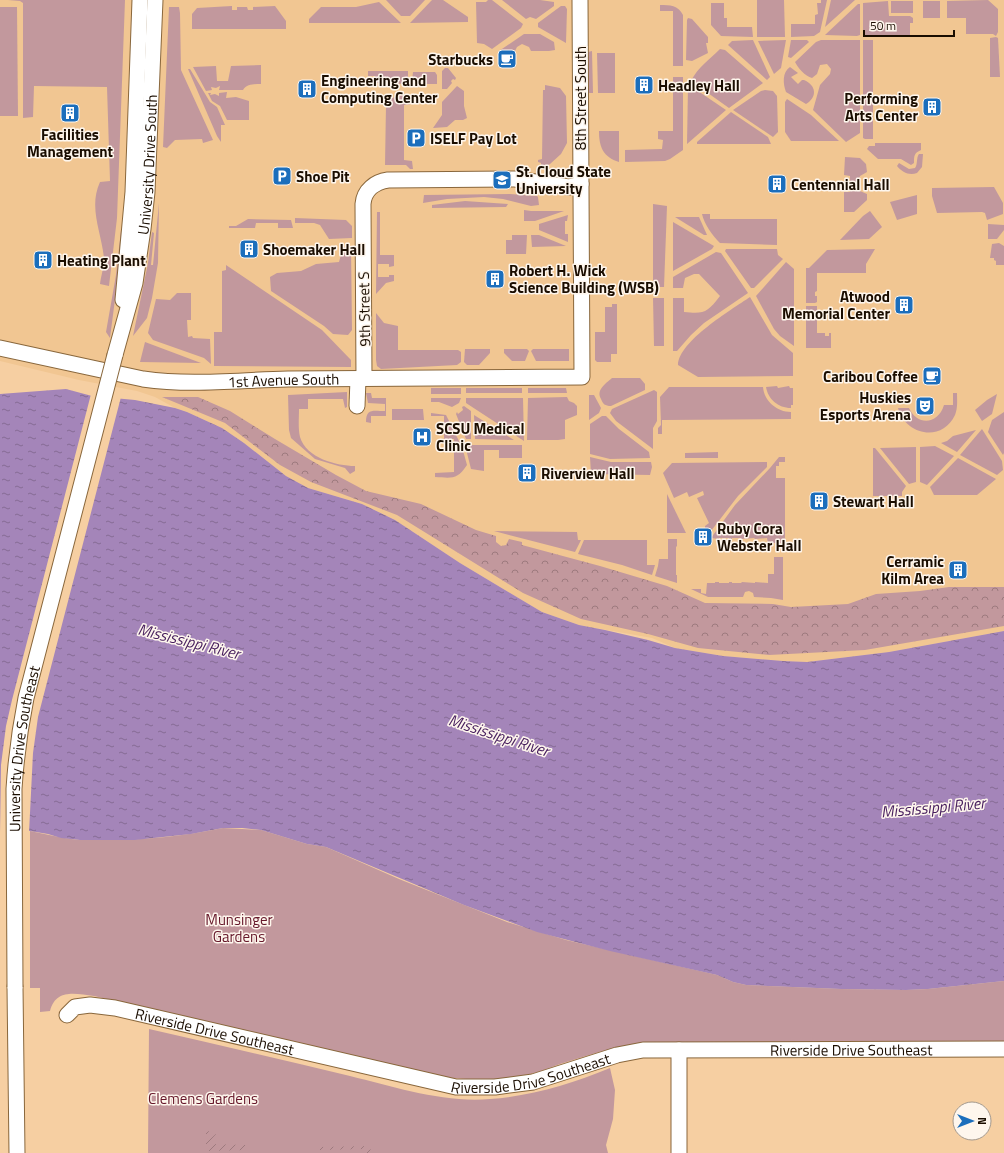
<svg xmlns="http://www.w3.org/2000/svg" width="1004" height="1153" font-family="'Titillium Web',sans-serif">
<defs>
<pattern id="forest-crowns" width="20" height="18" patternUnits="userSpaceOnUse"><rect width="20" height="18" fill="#c2989d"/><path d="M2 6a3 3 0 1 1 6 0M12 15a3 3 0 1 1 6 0" fill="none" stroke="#9d7a7e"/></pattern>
<pattern id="garden-furrows" width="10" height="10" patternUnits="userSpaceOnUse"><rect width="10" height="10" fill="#c2989d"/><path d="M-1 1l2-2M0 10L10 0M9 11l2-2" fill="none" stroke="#9d7a7e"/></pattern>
<pattern id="water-ripples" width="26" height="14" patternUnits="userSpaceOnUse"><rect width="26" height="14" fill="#a485b9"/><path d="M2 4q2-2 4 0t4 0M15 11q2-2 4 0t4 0" fill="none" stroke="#856b94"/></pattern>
</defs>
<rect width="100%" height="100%" fill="#f6cfa2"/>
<polygon fill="#f1c692" points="0,0 1004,0 1004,631 889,652 807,662 783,661 723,656 675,648 652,638 579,625 542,612 460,563 395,520 362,504 308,488 286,476 244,443 222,428 187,412 175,408 155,397 137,391 79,380 0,361"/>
<g fill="#c2989d">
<path d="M8 0H125L117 218 109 286 100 284C101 276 104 267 104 259 102 233 88 208 100 182L110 181 107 87 34 86 33 117 23 118V3L20 1Z"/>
<polygon points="386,0 425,0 410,16 401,16"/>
<polygon points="432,0 443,0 468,17 468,22 410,23"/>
<polygon points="488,0 492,0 523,24 521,28 492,49 484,44 477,43 476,2 486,2"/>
<polygon points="502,0 540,0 554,2 554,6 536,19 530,17 526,19"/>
<polygon points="757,0 784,0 785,37 757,37"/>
<polygon points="821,0 827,0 820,32 814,36 791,37 791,24 815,24 815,15 818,14 817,3 821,3"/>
<polygon points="831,0 855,0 825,27"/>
<polygon points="988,0 998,9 998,32 996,36 993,34 966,34 966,18 947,18 947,1"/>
<polygon points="888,1 889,16 910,16 913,18 913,23 910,23 910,35 863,36 863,3"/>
<rect x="891" y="1" width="22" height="12"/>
<rect x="923" y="1" width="17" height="17"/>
<polygon points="379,2 401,23 309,23 309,19 321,7 356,7"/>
<polygon points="711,3 724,3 724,18 727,18 727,27 752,27 753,37 721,36 711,25"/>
<polygon points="858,4 860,4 860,35 857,36 825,35"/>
<path d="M660 5C670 5 678 5 683 15V66H673V11H660Z"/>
<polygon points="232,6 232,10 237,10 237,7 247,7 248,10 253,10 253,7 275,6 286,21 286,29 192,29 192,14 197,8"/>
<polygon points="561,6 565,6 567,9 566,43 538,27 538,23"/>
<polygon points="0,7 17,7 18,116 0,116"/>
<polygon points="169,7 179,7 180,13 181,70 213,140 203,143 202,139 175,140 167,148 163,147"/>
<polygon points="688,18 692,19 708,37 708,43 706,43 708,53 692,61 686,60 687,20"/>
<polygon points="524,34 540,34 554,42 555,50 549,51 531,51 529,47 522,44 517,47 515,51 499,51"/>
<polygon points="996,37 998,38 1000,77 990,77 990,38"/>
<polygon points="753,40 770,77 767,80 728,45 732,41"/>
<polygon points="786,40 781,68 774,74 758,41"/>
<polygon points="791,40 807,40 809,42 791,58 788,57"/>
<path d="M821 40H860V133L846 142 813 110 820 85 830 74 831 69 827 64 820 65 817 74 812 78C805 76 798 68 795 62L816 42Z"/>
<polygon points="863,40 873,40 873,139 865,139 863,138"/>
<path d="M720 49 725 50 763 83 729 108 691 81C699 66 708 61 720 49Z"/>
<polygon points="592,51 593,93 588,93 588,52"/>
<polygon points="597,53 615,53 615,93 598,93"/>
<path d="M261 65V84C254 84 247 84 243 90H219L220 86 216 88 211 87 212 90 206 91 193 67 216 66 217 81H228L231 66Z"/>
<path d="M790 67 798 73 791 77 798 84 802 80H804C816 85 818 97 806 104L786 92C783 84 782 72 790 67Z"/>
<polygon points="445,68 448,68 456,78 455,80 453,79 451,81 452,83 447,89 442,89 442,71"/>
<polygon points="188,69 190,69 210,102 217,107 225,125 221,125 221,142 217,136"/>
<polygon points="368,71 408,71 408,84 375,83 375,76 368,76"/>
<polygon points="413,72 435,72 437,75 437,84 415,84 412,81"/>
<polygon points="673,77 683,77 683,150 670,159 665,161 625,162 625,150 662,149 663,140 658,139 658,131 673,131"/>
<polygon points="545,85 560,88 566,96 567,143 561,154 550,164 541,169 541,163 538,162 538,160 542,159 543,90 545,90"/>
<polygon points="457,86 464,91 464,106 467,118 463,120 455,120 447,127 433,128 442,115 442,102"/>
<polygon points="688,86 695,89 726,110 687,144"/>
<polygon points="765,90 773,91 777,96 778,132 773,137 733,110 761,91"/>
<polygon points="227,92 226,98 236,97 249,101 249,120 227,120 220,106 212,101 208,93 211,93 210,95 215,94 219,96 219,93"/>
<path d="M404 95 407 96 414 102 412 104 404 105V160L412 161 413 169H410L406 165H385L386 105C390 98 395 96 404 95Z"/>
<polygon points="787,99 811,115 839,141 791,141 785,132 785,102"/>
<polygon points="731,112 768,137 771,144 697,144 697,142"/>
<path d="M599 131H619V162C603 157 599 147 599 131Z"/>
<path d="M875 143H921V150C914 153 914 156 914 163L911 165 901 159H878L867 149 869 146H875Z"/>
<path d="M919 154H923L922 167 917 173C909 176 902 172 897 166L899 163 909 169 915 168C918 164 916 158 919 154Z"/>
<polygon points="845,157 860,158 866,164 867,172 860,176 857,184 860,191 867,194 867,200 854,212 844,212 844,192 850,192 850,176 844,175"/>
<polygon points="994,187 1003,203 1003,214 987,220 985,213 982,212 937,213 932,196 932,188"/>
<polygon points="510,194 537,196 538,197 539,205 531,206 503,199 484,197 447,199 423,203 424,195"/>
<polygon points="917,195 917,214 897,220 890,202"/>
<polygon points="465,201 508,204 506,207 432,208 432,205"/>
<polygon points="159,203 158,263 152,298 147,318 133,336 148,263 152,232 154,233 151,265 153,265"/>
<polygon points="653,204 667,206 664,287 653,287"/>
<polygon points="524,210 531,211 564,211 535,221 524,221"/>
<polygon points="870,211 882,227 869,239 840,240 863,216"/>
<polygon points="377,212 380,212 380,255 394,255 394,266 389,267 389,264 378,264 378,277 389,277 389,275 394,275 394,281 386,283 376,294"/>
<path d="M702 214H710V219H777V245L720 243C713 236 704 224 702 214Z"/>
<polygon points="568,215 567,221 565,221 565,234 568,234 568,242 539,230 539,224"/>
<polygon points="675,217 699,217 707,235 704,235"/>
<polygon points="295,218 346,220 352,226 352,238 329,239 320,225 314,223 295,223"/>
<polygon points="248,219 291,220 293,228 278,228 278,223 256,223 255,228 229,228 229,226 236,226"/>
<polygon points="673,222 714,246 712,249 673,271"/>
<polygon points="988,224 1004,225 1004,230 997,239 988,239"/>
<polygon points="121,230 124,230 110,338 106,332 116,275"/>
<polygon points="512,235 527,235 526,254 506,254 506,240 512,240"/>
<polygon points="531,235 539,235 566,246 532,247"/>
<polygon points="999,243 1004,246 1004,265 996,265 996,261 994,260 994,258 990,258 992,244"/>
<polygon points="343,247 351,247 352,330 348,335 333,334 324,326 271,291 270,277 277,273 301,271 316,264 339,262"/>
<polygon points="726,249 777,249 778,255 783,259 754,288 751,288 725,251"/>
<polygon points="875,249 866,264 866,273 817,273 817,291 815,292 815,296 817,296 817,302 815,303 806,303 806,268 809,268 827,250"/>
<path d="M716 252 721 253 748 293 704 323 691 335 677 351H673V298H684V312C704 314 707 313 720 296L699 274H694L685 278 683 288H673V277Z"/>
<polygon points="786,262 794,269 794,346 780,336 774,329 756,296"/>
<polygon points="226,265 322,330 351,360 351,367 214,366 214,332 222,332 222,271 226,270"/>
<polygon points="177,293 191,293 191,320 187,320 188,337 192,336 193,338 210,339 211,364 204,358 153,340 148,333 156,299 170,300"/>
<path d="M750 297 772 335 793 353V376L698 377 678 365C679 341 731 310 750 297Z"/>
<polygon points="653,298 664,298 664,346 654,346"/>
<polygon points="612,304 617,304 617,354 611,354 611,362 597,362 595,360 595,332 605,332 605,307 612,307"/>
<polygon points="806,306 817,306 817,333 825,333 825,336 829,336 829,333 831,333 831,348 806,348"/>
<polygon points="376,313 384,323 398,326 398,350 458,350 461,352 461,362 457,365 381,369 377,366 376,360"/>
<polygon points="145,342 201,363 140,362"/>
<polygon points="465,349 490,349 490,353 479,365 467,365 464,362"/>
<polygon points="504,349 527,349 529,351 525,361 512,361 504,353"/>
<polygon points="533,349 569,349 569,361 536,361 531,351"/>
<path d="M612 378H640L645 384V390L611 406C605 406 603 404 601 399 596 390 605 384 612 378Z"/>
<path d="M777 386 778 388 789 386 790 388H793V405H791V408C778 408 768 399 766 387Z"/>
<path d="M669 387H763C764 401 777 412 791 412V419L662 420V434H658V428L661 425 660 397Z"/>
<rect x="431" y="388" width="30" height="6"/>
<rect x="466" y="388" width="56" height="5"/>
<polygon points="528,388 566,388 567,393 528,393"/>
<polygon points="654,390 657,392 657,421 653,428 653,449 616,421 610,413 612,409"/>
<path d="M347 392V407L345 408 343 399H308V409H299C299 418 298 428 300 437 306 458 337 466 355 466V471L350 474 345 468 315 459 291 438 289 430 288 395Z"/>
<path d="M366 393H371L372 398H386V416H371V423L366 422C366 408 373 411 385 411V404L368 403Z"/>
<path d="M953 393H957C957 400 958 408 955 415 942 443 905 435 898 408H909C917 426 938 425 944 405H953Z"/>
<polygon points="997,394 992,414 982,421 975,410 987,400"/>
<polygon points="589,395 594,395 601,408 599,413 589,420"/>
<polygon points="567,397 569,401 574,403 577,406 577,415 565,420 565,439 558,440 527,440 528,398"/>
<polygon points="431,398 461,398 459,403 452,407 439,402 431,402"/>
<polygon points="466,398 523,398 524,441 466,403"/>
<polygon points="464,406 471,411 471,439 466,439 456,414 457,412 458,414 463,410 462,407"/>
<polygon points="392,409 423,409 424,420 392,420"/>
<polygon points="1004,412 1004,453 1003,455 988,432 992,420"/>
<path d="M431 413 446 415 462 447 467 465C457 480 452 478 435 477V473L454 472V439H444V416H431Z"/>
<polygon points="474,415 514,440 475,439"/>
<polygon points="602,416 606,416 619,429 649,452 650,458 610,459 590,454 590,424"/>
<polygon points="982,429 1002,461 1003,470 997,475 960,455"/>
<polygon points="976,430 957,452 941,443 947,441 953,436"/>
<polygon points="465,445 522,445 522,458 499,458 499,450 484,450 484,471 471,469"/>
<polygon points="935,446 954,456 927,485 920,482 920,447"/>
<polygon points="916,447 916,482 909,484 880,448"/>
<polygon points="873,448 875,448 906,486 902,492 902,496 873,496"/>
<polygon points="718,452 718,458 685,458 685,453"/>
<polygon points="590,457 611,462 651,462 652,467 650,475 591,474"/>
<polygon points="779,457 785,457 785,462 779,462 779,466 776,466 776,478 785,478 785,543 768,543 767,538 755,539 754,538 741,539 741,538 732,538 732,540 729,540 729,538 719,538 719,539 711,538 735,505 770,468"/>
<polygon points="958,458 996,479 977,495 934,495 930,487"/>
<polygon points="767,462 767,467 738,496 711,531 705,531 705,526 709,523 697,498 704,495 703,491 689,497 687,492 674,498 663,473 672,463"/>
<polygon points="667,494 686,533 667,533"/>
<polygon points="494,531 577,532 578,540 581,540 575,552"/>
<polygon points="668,539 677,539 677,546 676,547 676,575 677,575 677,583 655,576 658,566 659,559 668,559"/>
<polygon points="584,540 647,540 647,565 655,565 652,575 622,565 578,554"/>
<polygon points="774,557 783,557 783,600 771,598 754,597 753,593 749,591 745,592 743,597 708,597 691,589 701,589 701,593 706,594 707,583 715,583 715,582 719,582 719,583 729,583 729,582 732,582 732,583 741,583 742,582 755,583 755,582 768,583 768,574 774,574"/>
<path d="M223 828 261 830 307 844 326 847 399 879 507 922 566 940 717 975 733 982 746 985 841 989 906 990 928 989 1004 981V1042L751 1045 639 1043C612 1047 586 1056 560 1064 551 1067 542 1071 534 1073 505 1080 474 1081 445 1077L94 996C76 994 56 988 50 1011L40 1012V988H30V831C46 834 62 838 78 840 88 840 98 840 108 840 147 840 185 836 223 828Z"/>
<path d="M149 1029C216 1044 283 1060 350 1076 395 1087 443 1103 490 1099 532 1096 571 1084 610 1068L615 1090 613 1119 606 1145 608 1153H148Z"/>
</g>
<polygon fill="url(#forest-crowns)" points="162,397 198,397 230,411 275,439 336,475 366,491 421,504 476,530 496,536 496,542 501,546 506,545 509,539 522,542 522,545 600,566 667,586 705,603 773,604 791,607 848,604 876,594 920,591 949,587 1004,587 1004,626 865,650 769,655 698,648 648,634 581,619 523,593 397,515 311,482 280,465 225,423"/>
<g fill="url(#garden-furrows)">
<polygon points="206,1131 215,1132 216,1134 210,1141 210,1144 247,1145 246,1153 245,1150 206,1151"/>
<polygon points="370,1146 371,1153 364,1153 364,1149 320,1150 320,1147"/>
</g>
<polygon fill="url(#water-ripples)" points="66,389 92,396 135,400 175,408 187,412 222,428 244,443 286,476 308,488 362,504 395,520 460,563 542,612 579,625 605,630 648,640 675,648 723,656 783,661 807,662 889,652 1004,631 1004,981 928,989 906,990 841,989 746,985 733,982 717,975 610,951 537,932 464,905 326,847 307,844 261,830 242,828 223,828 191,834 135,840 80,840 61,838 48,834 30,831 0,831 0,394"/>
<polygon fill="#f6cfa2" points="91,394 121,397 38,717 33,753 29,833 0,833 1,765 6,726 12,700"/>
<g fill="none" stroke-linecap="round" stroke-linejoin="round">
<g stroke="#89673c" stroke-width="17">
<g id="minor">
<polyline points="123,300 133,192 140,0"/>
<path id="s1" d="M0 348 143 379C191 386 239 380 288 379 386 378 484 377 582 377L580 0"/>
<path id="s2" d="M115 355 135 283 143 229 147 192 155 0"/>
<path d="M364 378 363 204C364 190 375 182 388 180L515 179 569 187 581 184"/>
<polyline points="357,406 358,379"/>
<polyline points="15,987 17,1153"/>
<path id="s3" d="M67 1015 75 1007 90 1005 115 1008 456 1087H495L533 1082 617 1055 643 1050 1004 1049"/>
<polyline points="679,1153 679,1050"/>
</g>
</g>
<use href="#minor" stroke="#fff" stroke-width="15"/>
<g stroke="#89673c" stroke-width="17" stroke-linecap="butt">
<g id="minor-bridge">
<path id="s4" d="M15 987 14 789C16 758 20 728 26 698L115 355"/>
</g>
</g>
<use href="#minor-bridge" stroke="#fff" stroke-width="15"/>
</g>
<defs>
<g id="cafe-square" transform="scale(1)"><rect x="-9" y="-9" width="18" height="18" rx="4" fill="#1b6ebc" stroke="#fef6ed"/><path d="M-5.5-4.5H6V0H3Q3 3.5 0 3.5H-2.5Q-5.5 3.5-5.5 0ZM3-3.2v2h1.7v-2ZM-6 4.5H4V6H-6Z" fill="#fff"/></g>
<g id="building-square" transform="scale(1)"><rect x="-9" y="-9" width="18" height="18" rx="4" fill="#1b6ebc" stroke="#fef6ed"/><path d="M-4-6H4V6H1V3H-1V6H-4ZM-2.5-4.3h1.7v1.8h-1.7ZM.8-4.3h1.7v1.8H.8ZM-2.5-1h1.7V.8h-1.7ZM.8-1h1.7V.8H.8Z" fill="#fff"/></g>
<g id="parking-square" transform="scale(1)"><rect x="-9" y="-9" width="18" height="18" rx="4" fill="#1b6ebc" stroke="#fef6ed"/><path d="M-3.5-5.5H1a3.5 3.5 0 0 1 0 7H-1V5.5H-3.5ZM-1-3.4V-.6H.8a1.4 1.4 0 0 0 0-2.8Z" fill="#fff"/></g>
<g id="university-square" transform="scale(1)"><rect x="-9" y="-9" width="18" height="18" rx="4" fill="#1b6ebc" stroke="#fef6ed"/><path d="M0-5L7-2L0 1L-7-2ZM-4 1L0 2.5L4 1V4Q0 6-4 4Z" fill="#fff"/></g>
<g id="theatre-square" transform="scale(1)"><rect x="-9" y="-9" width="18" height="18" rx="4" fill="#1b6ebc" stroke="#fef6ed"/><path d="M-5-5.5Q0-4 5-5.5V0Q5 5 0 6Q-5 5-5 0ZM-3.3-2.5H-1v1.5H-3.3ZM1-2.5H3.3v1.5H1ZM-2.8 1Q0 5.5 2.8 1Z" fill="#fff"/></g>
<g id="hospital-square" transform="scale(1)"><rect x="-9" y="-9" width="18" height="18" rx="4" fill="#1b6ebc" stroke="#fef6ed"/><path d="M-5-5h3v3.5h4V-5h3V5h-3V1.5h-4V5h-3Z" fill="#fff"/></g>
</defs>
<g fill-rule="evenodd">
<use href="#cafe-square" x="507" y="59"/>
<use href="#building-square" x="644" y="85"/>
<use href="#building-square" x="307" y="89"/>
<use href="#building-square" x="932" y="107"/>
<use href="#building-square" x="70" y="113"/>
<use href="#parking-square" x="416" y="138"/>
<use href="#parking-square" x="282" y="176"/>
<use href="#university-square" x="502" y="180"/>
<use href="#building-square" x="777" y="184"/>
<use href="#building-square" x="249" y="249"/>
<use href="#building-square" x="43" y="260"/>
<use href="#building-square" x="495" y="279"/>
<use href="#building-square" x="904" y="305"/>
<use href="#cafe-square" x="932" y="376"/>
<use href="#theatre-square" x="925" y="406"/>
<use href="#hospital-square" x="422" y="437"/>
<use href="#building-square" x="527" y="473"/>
<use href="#building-square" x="819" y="501"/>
<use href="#building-square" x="703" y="537"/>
<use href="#building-square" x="958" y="570"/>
</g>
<g text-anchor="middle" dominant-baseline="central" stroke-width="3" stroke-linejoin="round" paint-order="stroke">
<g font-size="15" font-weight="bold" fill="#1a0d00" stroke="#fef6ed" text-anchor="start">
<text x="493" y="59" text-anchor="end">Starbucks</text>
<text x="321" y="80">Engineering and<tspan x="321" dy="17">Computing Center</tspan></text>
<text x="658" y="85">Headley Hall</text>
<text x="918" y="98" text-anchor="end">Performing<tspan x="918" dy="17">Arts Center</tspan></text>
<text x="70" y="134" text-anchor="middle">Facilities<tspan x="70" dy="17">Management</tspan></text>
<text x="430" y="138">ISELF Pay Lot</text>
<text x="516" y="171">St. Cloud State<tspan x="516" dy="17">University</tspan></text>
<text x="296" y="176">Shoe Pit</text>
<text x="791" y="184">Centennial Hall</text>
<text x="263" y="249">Shoemaker Hall</text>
<text x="57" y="260">Heating Plant</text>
<text x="509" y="270">Robert H. Wick<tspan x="509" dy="17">Science Building (WSB)</tspan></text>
<text x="890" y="296" text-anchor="end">Atwood<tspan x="890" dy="17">Memorial Center</tspan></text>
<text x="918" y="376" text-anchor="end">Caribou Coffee</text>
<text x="911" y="397" text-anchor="end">Huskies<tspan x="911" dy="17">Esports Arena</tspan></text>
<text x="436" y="428">SCSU Medical<tspan x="436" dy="17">Clinic</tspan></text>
<text x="541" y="473">Riverview Hall</text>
<text x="833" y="501">Stewart Hall</text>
<text x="717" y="528">Ruby Cora<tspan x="717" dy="17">Webster Hall</tspan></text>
<text x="944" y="561" text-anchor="end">Cerramic<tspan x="944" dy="17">Kilm Area</tspan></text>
</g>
<g font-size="15" fill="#1a0d00" stroke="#fef6ed">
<text transform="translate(580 98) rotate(-90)">8th Street South</text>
<text stroke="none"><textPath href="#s2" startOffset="194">University Drive South</textPath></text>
<text transform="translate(364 309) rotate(-91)">9th Street S</text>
<text stroke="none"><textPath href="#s1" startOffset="287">1st Avenue South</textPath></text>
<text stroke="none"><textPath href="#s4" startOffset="239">University Drive Southeast</textPath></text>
<text stroke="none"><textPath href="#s3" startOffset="154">Riverside Drive Southeast</textPath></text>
<text stroke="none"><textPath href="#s3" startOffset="802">Riverside Drive Southeast</textPath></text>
<text stroke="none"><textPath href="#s3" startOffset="478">Riverside Drive Southeast</textPath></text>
</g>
<g font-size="15" fill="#651629" stroke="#fef6ed">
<text x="239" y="919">Munsinger<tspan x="239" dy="17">Gardens</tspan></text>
<text x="203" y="1098">Clemens Gardens</text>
</g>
<g font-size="16" font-style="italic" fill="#481f5e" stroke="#fef6ed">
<text transform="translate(189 641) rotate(14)">Mississippi River</text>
<text transform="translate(499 735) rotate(18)">Mississippi River</text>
<text transform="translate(933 807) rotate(-5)">Mississippi River</text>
</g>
</g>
<g transform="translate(972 1121) rotate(90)"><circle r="19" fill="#fef6ed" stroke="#a3998e"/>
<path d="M0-3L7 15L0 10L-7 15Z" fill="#1b6ebc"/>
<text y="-6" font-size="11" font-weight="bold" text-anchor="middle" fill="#1a0d00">N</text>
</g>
<path d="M864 30v6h90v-6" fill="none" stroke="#1a0d00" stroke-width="2"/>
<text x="870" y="30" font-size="12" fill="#1a0d00" stroke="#fef6ed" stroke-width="3" paint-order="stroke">50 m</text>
</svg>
